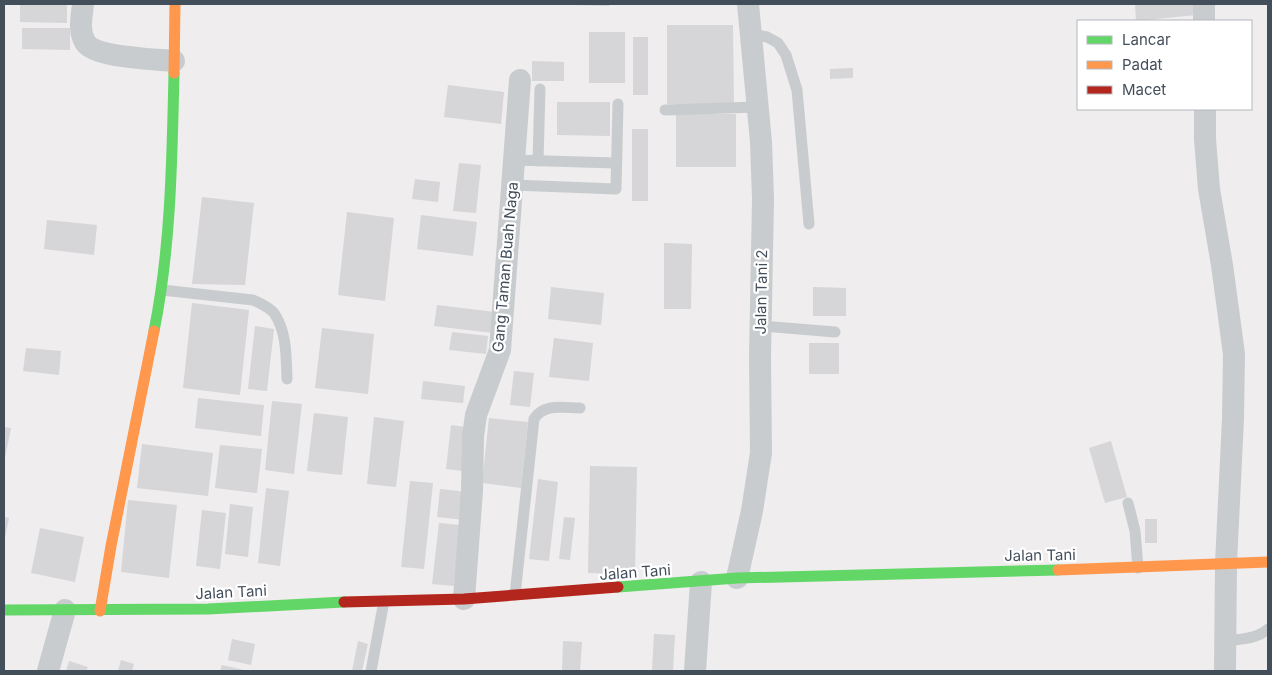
<svg xmlns="http://www.w3.org/2000/svg" width="1272" height="675" font-family="Inter,sans-serif">
<rect width="100%" height="100%" fill="#efeded"/>
<g fill="#d6d5d7">
<polygon points="571,4 609,4 609,6 571,5"/>
<polygon points="1135,4 1195,4 1196,15 1136,21"/>
<polygon points="20,5 67,5 67,23 20,22"/>
<polygon points="667,25 733,25 734,105 667,104"/>
<polygon points="22,28 70,28 70,50 22,49"/>
<rect x="589" y="32" width="36" height="51"/>
<rect x="633" y="37" width="15" height="58"/>
<polygon points="532,61 564,62 564,81 532,81"/>
<polygon points="853,68 853,78 830,79 830,69"/>
<polygon points="448,85 504,92 501,124 444,117"/>
<polygon points="557,102 610,102 610,136 557,135"/>
<rect x="676" y="114" width="60" height="53"/>
<rect x="632" y="129" width="16" height="72"/>
<polygon points="459,163 481,165 476,213 453,211"/>
<polygon points="415,179 440,182 438,202 412,199"/>
<polygon points="202,197 254,203 245,285 192,284"/>
<polygon points="347,212 394,218 385,301 338,295"/>
<polygon points="421,215 477,222 473,256 417,249"/>
<polygon points="47,220 97,225 94,255 44,249"/>
<polygon points="664,243 692,244 691,309 664,309"/>
<polygon points="551,287 604,293 601,325 548,319"/>
<polygon points="813,287 846,288 846,316 813,316"/>
<polygon points="192,303 249,310 240,395 183,388"/>
<polygon points="437,305 495,312 493,333 434,326"/>
<polygon points="255,326 274,329 267,391 248,389"/>
<polygon points="322,328 374,334 368,394 315,388"/>
<polygon points="452,332 488,336 486,354 449,350"/>
<polygon points="554,338 593,343 589,381 549,377"/>
<rect x="809" y="343" width="30" height="31"/>
<polygon points="26,348 61,351 59,375 23,371"/>
<polygon points="514,371 534,373 530,407 510,405"/>
<polygon points="423,381 465,386 463,403 421,399"/>
<polygon points="198,398 264,405 261,436 195,428"/>
<polygon points="272,401 302,404 294,474 265,470"/>
<polygon points="314,413 348,417 342,475 307,471"/>
<polygon points="374,417 404,421 396,487 367,484"/>
<polygon points="489,418 528,422 521,488 482,483"/>
<polygon points="451,425 466,427 462,471 446,469"/>
<polygon points="4,427 11,428 5,458 4,458"/>
<polygon points="1111,441 1127,497 1105,503 1089,448"/>
<polygon points="142,444 213,453 208,496 137,488"/>
<polygon points="220,445 262,449 257,493 215,488"/>
<polygon points="590,466 637,467 635,574 588,573"/>
<polygon points="538,479 558,482 549,561 529,559"/>
<polygon points="410,481 433,483 424,569 401,567"/>
<polygon points="266,488 289,491 280,566 258,563"/>
<polygon points="440,489 468,492 465,520 437,517"/>
<polygon points="128,500 177,505 169,578 121,572"/>
<polygon points="230,504 253,507 248,557 225,554"/>
<polygon points="202,510 226,513 220,569 196,566"/>
<polygon points="4,517 9,518 5,538 4,538"/>
<polygon points="564,517 575,518 570,560 559,559"/>
<rect x="1145" y="519" width="12" height="24"/>
<polygon points="439,523 461,525 454,586 432,584"/>
<polygon points="40,528 84,537 75,582 31,573"/>
<polygon points="654,634 675,635 673,671 652,671"/>
<polygon points="232,639 255,644 251,665 228,660"/>
<polygon points="358,641 368,644 362,671 352,671"/>
<polygon points="563,641 582,642 580,671 562,671"/>
<polygon points="121,660 134,664 132,671 118,671"/>
<polygon points="69,661 88,667 86,671 66,671"/>
<polygon points="222,665 244,670 244,671 220,671"/>
</g>
<g fill="none" stroke-linecap="round" stroke-linejoin="round">
<g stroke="#c9ccce" stroke-width="11">
<polyline points="751,34 767,37 778,43 786,55 797,90 809,224"/>
<polyline points="665,110 757,107"/>
<polyline points="514,160 616,163"/>
<polyline points="538,161 540,89"/>
<polyline points="513,185 616,189 618,104"/>
<path d="M162 290 253 300C260 303 269 307 274 313 287 332 286 356 287 379"/>
<polyline points="761,326 835,332"/>
<polyline points="1128,503 1135,531 1138,568"/>
<path d="M515 595 534 419C544 403 563 408 580 408"/>
<path d="M1226 641C1240 639 1257 639 1268 629"/>
<polyline points="371,671 384,601"/>
</g>
<g stroke="#c9ccce" stroke-width="22">
<path d="M83 4C82 16 78 30 85 42 94 58 155 59 174 61"/>
<polyline points="1204,4 1204,21"/>
<polyline points="1205,109 1205,139 1209,189 1222,265 1234,354 1233,419 1226,563 1225,671"/>
<polyline points="737,578 752,511 761,453 760,357 763,199 761,142 748,4"/>
<polyline points="464,599 472,491 473,436 476,415 500,350 520,80"/>
<polyline points="48,671 65,610"/>
<polyline points="695,671 701,582"/>
</g>
<g stroke="#63d668" stroke-width="11">
<path d="M154 331C171 247 172 159 174 73"/>
<polyline points="618,587 737,578 1058,570"/>
<polyline points="4,610 208,609 344,602"/>
</g>
<g stroke="#ff974d" stroke-width="11">
<polyline points="174,73 175,4"/>
<polyline points="1058,570 1268,562"/>
<polyline points="100,611 111,546 154,331"/>
</g>
<polyline stroke="#b3261e" stroke-width="11" points="344,602 464,599 618,587"/>
</g>
<g text-anchor="middle" dominant-baseline="central" stroke-width="4.5" stroke-linejoin="round" paint-order="stroke">
<g font-size="15" fill="#434e5b" stroke="#fff">
<text transform="translate(505 267) rotate(-85)">Gang Taman Buah Naga</text>
<text transform="translate(761 292) rotate(-89)">Jalan Tani 2</text>
<text transform="translate(1040 555) rotate(-1)">Jalan Tani</text>
<text transform="translate(635 572) rotate(-4)">Jalan Tani</text>
<text transform="translate(231 592) rotate(-3)">Jalan Tani</text>
</g>
</g>
<rect width="1272" height="675" fill="none" stroke="#434e5b" stroke-width="10"/>
<rect x="1077" y="20" width="175" height="90" fill="#ffffff" stroke="#b4b8bd"/>
<rect x="1087" y="36" width="25" height="8" fill="#63d668" stroke="#b4b8bd"/>
<text x="1122" y="45" font-size="15" fill="#434e5b">Lancar</text>
<rect x="1087" y="61" width="25" height="8" fill="#ff974d" stroke="#b4b8bd"/>
<text x="1122" y="70" font-size="15" fill="#434e5b">Padat</text>
<rect x="1087" y="86" width="25" height="8" fill="#b3261e" stroke="#b4b8bd"/>
<text x="1122" y="95" font-size="15" fill="#434e5b">Macet</text>
</svg>
